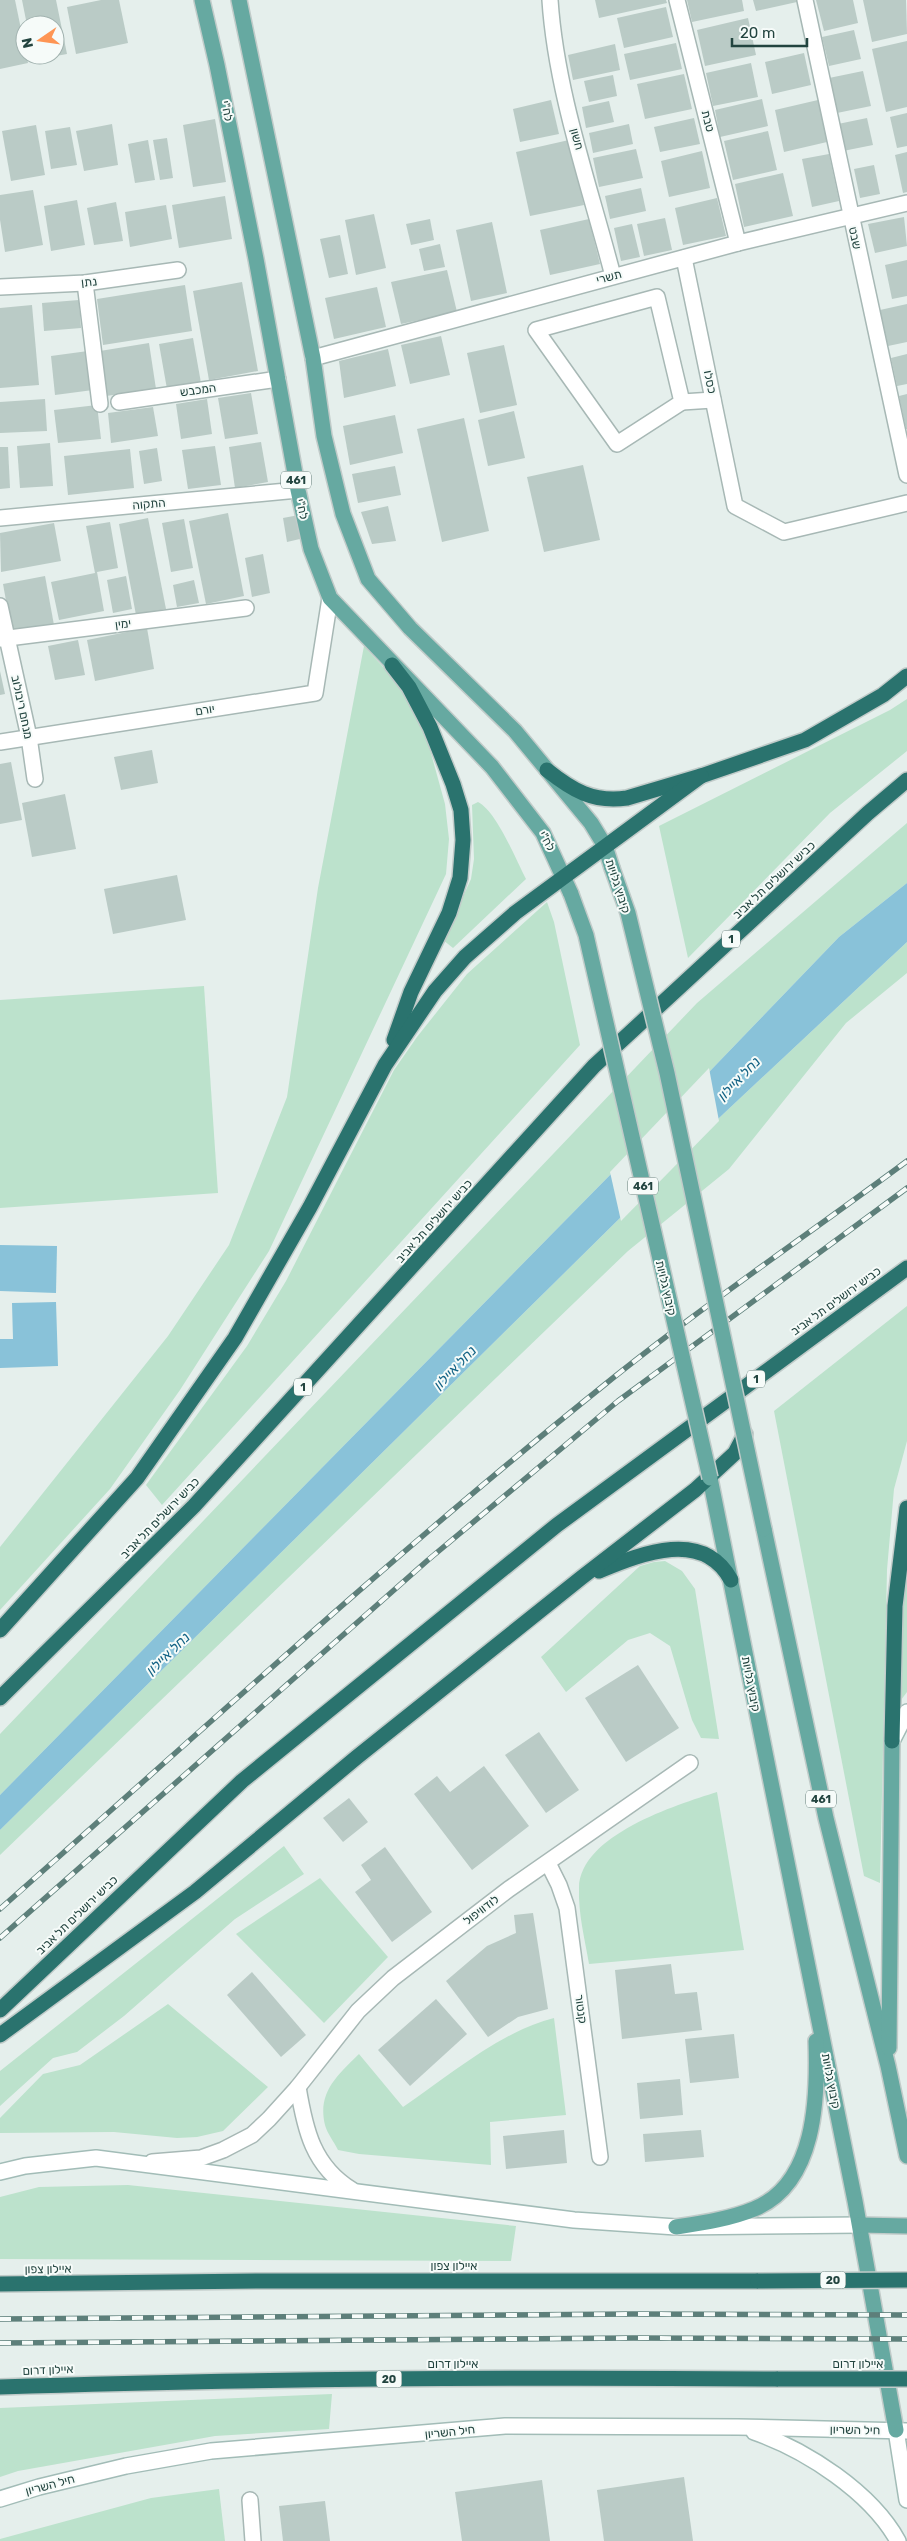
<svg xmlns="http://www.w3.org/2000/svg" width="907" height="2541" font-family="Rubik,Heebo,sans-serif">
<rect width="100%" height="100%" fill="#e5efec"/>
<g fill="#bce2cc">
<polygon points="364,646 404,690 424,728 445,804 449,839 446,874 269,1251 180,1390 110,1489 0,1610 0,1547 168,1336 229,1245 287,1097 318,888"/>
<polygon points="907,699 907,751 830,813 688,958 659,826 890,710"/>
<path d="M478 802C497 812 515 858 526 879L453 948 443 940 471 879 474 859 472 805Z"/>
<polygon points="907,823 907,883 839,937 610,1175 0,1795 0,1734 697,1003"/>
<polygon points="547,902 554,922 580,1045 162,1505 146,1485 247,1346 286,1281 394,1070 417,1037 467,974"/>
<polygon points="907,942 907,973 846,1023 729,1169 628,1251 0,1855 0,1830 620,1218 719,1118"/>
<polygon points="204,986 218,1193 0,1208 0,1000"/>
<polygon points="907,1306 907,1441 894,1489 887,1570 880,1883 864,1876 774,1411"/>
<polygon points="907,1546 907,1692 901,1700 904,1564"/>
<polygon points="665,1561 682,1571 695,1589 719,1739 701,1738 692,1720 670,1646 650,1633 628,1640 566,1692 541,1657 640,1566 654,1562"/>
<path d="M717 1792 744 1950 589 1964C585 1940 578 1913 579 1888 580 1835 676 1805 717 1792Z"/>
<polygon points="284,1846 304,1874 235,1919 124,2016 77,2052 53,2058 0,2106 0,2071"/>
<polygon points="320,1878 388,1957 324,2023 236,1934"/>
<polygon points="168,2004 268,2087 223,2131 197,2137 177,2138 114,2132 0,2133 0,2118 43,2074 80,2065"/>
<path d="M554 2018 566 2115 490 2122 491 2165 359 2154 338 2150C334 2142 327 2133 325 2125 317 2092 338 2075 359 2054L403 2107C449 2076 501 2031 554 2018Z"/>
<polygon points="128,2185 516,2226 511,2261 0,2259 0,2197 39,2187"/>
<polygon points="332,2394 329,2429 215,2436 18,2471 0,2477 0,2408"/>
<polygon points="219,2489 225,2541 0,2541 0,2539 151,2498"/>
</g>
<g fill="#89c2d9">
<polygon points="907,883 907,942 719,1118 620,1218 0,1830 0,1795 610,1175 839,937"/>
<polygon points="0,1245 57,1246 56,1293 0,1291"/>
<polygon points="56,1302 58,1366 0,1368 0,1339 13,1339 12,1303"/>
</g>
<polygon fill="#e5efec" points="709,1068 719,1121 621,1221 610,1172"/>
<g fill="#bacbc6">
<polygon points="0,0 15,0 28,63 0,69"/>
<polygon points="22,0 56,0 67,54 34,60 33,55 55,55 55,25 27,25"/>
<polygon points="101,0 119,0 128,43 76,54 67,7"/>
<polygon points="595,0 666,0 667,3 599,18"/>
<polygon points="687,0 742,0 744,11 692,22"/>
<polygon points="753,0 797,0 797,2 756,11"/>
<polygon points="816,0 853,0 858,23 824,31"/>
<polygon points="863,0 906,0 907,34 872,42"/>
<polygon points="666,7 673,37 624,48 617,18"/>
<polygon points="748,18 756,55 705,66 697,30"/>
<polygon points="854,30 861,59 829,66 822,37"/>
<polygon points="907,41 907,107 886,112 872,49"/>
<polygon points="676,43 682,69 630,80 624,54"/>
<polygon points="615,44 620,70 573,80 568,55"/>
<polygon points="804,53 811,85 772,94 765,62"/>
<polygon points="751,63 758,97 713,106 706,73"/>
<polygon points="863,71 871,106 837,113 829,78"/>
<polygon points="684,74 692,109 645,119 637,84"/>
<polygon points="613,75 617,96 589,102 584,81"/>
<polygon points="762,99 768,126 720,137 715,110"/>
<polygon points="551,100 559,134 520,142 513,109"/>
<polygon points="818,100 827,142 784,152 775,110"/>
<polygon points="609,101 614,122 586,128 582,107"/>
<polygon points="907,113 907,146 897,148 890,117"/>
<polygon points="694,118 700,144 660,152 654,127"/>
<polygon points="867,118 873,145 843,151 838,124"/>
<polygon points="215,119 226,182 193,187 183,125"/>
<polygon points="112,124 118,165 84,171 76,131"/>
<polygon points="629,124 633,144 593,153 589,133"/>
<polygon points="36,125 45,175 11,181 2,131"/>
<polygon points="70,127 77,165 51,169 45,131"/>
<polygon points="768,131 777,170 733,180 724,141"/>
<polygon points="167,138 173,178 160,180 153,140"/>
<polygon points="148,140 155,180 135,183 128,144"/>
<polygon points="569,140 584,205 530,216 516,152"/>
<polygon points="636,149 643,178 599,187 593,158"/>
<polygon points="702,151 710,188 669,197 661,161"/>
<polygon points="907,152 907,192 903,193 895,155"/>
<polygon points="829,154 839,201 812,207 802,159"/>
<polygon points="874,165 880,194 860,198 854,169"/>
<polygon points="783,173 793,216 744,227 735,184"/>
<polygon points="641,188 646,211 610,219 605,196"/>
<polygon points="33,190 43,245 5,252 0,220 0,195"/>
<polygon points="225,196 232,239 179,248 172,205"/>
<polygon points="717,198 726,236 683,245 675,208"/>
<polygon points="77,200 85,245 51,251 44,206"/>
<polygon points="116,202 123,241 94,245 87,208"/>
<polygon points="166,205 172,239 130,247 125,212"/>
<polygon points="374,214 386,268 356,275 345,220"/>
<polygon points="904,217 907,246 875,253 868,224"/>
<polygon points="665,218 672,250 644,256 637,224"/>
<polygon points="430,219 434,240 411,245 406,224"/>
<polygon points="589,219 600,264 550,275 540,230"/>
<polygon points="492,222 507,293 471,301 456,230"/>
<polygon points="632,224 640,257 621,261 614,228"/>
<polygon points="340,235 348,274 329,278 320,239"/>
<polygon points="440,244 445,267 424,271 419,249"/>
<polygon points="907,260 907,296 892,299 885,265"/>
<polygon points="447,270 457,312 401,324 391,282"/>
<polygon points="242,282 258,371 209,380 193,291"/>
<polygon points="185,285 192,331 103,345 97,299"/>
<polygon points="377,287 386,327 334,339 325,298"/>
<polygon points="79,300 81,328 44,331 42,303"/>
<polygon points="907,304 907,342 888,346 880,310"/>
<polygon points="32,305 39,385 0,388 0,308"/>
<polygon points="441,336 450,375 410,384 401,345"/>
<polygon points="193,338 201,383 167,389 159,344"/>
<polygon points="149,343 156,389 106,396 100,351"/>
<polygon points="504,345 517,405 480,413 467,353"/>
<polygon points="388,349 396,386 344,398 339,361"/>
<polygon points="88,351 93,390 55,395 51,356"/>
<polygon points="907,354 907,384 897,386 891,358"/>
<polygon points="251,393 258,434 225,439 218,398"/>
<polygon points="907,394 907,429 906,429 899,396"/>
<polygon points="45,399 47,431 0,433 0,402"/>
<polygon points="207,399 212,434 181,439 176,404"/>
<polygon points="97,405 101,439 58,443 54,410"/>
<polygon points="153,407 158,436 111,443 108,413"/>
<polygon points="514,411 525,458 488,466 478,420"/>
<polygon points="395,415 403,453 350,465 343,426"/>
<polygon points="464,418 489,531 442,542 417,429"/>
<polygon points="261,442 268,482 235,488 229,447"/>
<polygon points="50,443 53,486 20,488 17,446"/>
<polygon points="215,446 221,485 188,489 182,450"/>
<polygon points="0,447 8,447 10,488 0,489"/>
<polygon points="157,448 162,481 144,484 139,451"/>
<polygon points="130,449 134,488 68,495 64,456"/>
<polygon points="583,465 600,540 544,552 527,477"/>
<polygon points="395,466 401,495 358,503 352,474"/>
<polygon points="388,506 396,541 372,544 361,512"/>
<polygon points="228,513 244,596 206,604 189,521"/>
<polygon points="299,515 304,538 287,542 283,518"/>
<polygon points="148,518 166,609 136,615 119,524"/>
<polygon points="184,519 193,568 171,572 162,523"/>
<polygon points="110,522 118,568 97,572 104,611 59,620 51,582 95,573 86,526"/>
<polygon points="54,523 61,561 1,572 0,533"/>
<polygon points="263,554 270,593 252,597 245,558"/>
<polygon points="45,576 54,625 12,634 3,584"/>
<polygon points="126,576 132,609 113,613 107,580"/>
<polygon points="194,580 199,603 177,607 173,585"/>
<polygon points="147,628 154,669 95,681 87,640"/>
<polygon points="78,640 85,675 55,680 48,646"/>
<polygon points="0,671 5,694 0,695"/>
<polygon points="152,750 158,783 121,790 114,757"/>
<polygon points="11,762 22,820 0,824 0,764"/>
<polygon points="65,794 76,849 32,857 22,803"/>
<polygon points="177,875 186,920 113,934 104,889"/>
<polygon points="638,1665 679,1728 626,1762 585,1698"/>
<polygon points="539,1732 579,1790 546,1813 505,1755"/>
<polygon points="484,1766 529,1826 472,1870 414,1794 437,1776 450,1792"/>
<polygon points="349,1798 368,1822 343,1842 323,1818"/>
<polygon points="385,1847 432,1912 392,1942 355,1892 371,1880 361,1865"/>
<polygon points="533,1913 548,2009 518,2017 488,2037 446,1981 487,1946 516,1933 514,1915"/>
<polygon points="671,1964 675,1994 697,1992 702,2030 622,2039 615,1970"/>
<polygon points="252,1972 306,2035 281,2057 227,1995"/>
<polygon points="436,1999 467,2034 410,2086 378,2050"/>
<polygon points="734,2034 739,2078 690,2083 685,2039"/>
<polygon points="680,2079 683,2115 640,2119 637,2083"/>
<polygon points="564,2130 567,2163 506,2169 503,2136"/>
<polygon points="701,2130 704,2157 645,2162 643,2134"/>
<polygon points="684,2477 693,2541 604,2541 597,2490"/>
<polygon points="542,2480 550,2541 462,2541 455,2492"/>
<polygon points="325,2501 330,2541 283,2541 279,2506"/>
</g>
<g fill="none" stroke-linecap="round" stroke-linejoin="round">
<g stroke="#a7b8b5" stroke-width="18">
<g id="street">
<path d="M550 0C556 92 590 187 613 276"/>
<polyline points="677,0 738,243"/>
<polyline points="805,0 907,475"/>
<polyline points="684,258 735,506 784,532 907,503"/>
<polyline points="85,283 100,404"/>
<polyline points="0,287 85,283 178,270"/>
<polygon points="657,297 682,402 617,444 536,330"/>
<polyline points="313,358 738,243 907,203"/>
<polyline points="119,402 278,379"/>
<polyline points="682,402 713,400"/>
<polyline points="0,518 298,490"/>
<polyline points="0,606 29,737 35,779"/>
<polyline points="0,639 246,608"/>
<polyline points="0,742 315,693 330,598"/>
<polyline points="548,1863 559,1885 567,1908 600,2157"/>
<path d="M298 2087C305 2130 313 2166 352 2190"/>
<polyline points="152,2162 201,2158 223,2150 252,2135 269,2119 298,2087 358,2011 393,1978 509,1889 690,1763"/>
<polyline points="250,2500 253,2541"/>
</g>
</g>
<g stroke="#a2bcb7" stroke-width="18">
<g id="secondary">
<polyline points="892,1741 907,1712"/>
<polyline points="0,2172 25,2166 96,2158 574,2220 676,2227 860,2225"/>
<polyline points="896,2430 907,2500"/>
<path d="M754 2432C806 2450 871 2492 898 2541"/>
<polyline points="0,2499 39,2487 126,2466 211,2451 505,2426 738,2427 907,2431"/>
</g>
</g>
<g stroke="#c1cbc9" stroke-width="18">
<g id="primary">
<polyline points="202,0 217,65 256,259 298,490 311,549 330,598 492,767 543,833 571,894"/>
<polyline points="239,0 313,358 324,436 343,514 368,579 410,628 515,731 591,823 605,846 612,868"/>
<polyline points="710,1478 855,2201 896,2430"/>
<polyline points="764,1529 826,1818 888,2066 907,2156"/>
<polyline points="889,2048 892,1741"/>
<polyline points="860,2225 907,2226"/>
<path d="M676 2227C702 2223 730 2219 754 2209 816 2184 818 2098 816 2041"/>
</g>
</g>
<g stroke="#c1cbc9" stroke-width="18">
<g id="highway">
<polyline points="392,665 409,687 430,727 453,784 461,810 463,840 460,878 449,913 411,992 394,1040"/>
<path d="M547 770C572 790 593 803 627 798L701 776 805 740 883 695 907 676"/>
<path d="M599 1571C641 1554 703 1528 731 1580"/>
<polyline points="0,1630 137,1478 235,1338 310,1207 385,1065 435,991 465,957 515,913 701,776"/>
<polyline points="0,1698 194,1506 594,1066 868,813 907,780"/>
<polyline points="892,1741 895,1606 907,1508"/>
<polyline points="0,2010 242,1781 557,1525 907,1268"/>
<polyline points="0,2035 195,1892 357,1757 581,1578 695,1490 735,1453 745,1434"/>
<polyline points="0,2284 257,2281 758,2281"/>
<path d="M0 2387C259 2378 519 2377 778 2379"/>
</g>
</g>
<use href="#street" stroke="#fff" stroke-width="15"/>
<use href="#secondary" stroke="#fff" stroke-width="15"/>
<use href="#primary" stroke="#66a9a1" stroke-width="15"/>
<use href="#highway" stroke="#2a736e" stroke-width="15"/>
<g stroke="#5d7f7a" stroke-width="5.5">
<g id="rail">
<path d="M0 1909C199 1733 395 1553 603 1386 701 1307 806 1236 907 1161"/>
<polyline points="0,1938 428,1560 618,1401 907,1188"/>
<polyline points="0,2319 633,2314 907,2315"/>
<polyline points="0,2343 633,2338 907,2339"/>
</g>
</g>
<use href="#rail" stroke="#f6fbf9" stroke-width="4" stroke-dasharray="11" stroke-linecap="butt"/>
<g stroke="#c1cbc9" stroke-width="18" stroke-linecap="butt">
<g id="primary-bridge">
<polyline points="612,868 628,913 667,1073 764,1529"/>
<polyline points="571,894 586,935 710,1478"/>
</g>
</g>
<g stroke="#c1cbc9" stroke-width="18" stroke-linecap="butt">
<g id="highway-bridge">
<polyline points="758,2281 907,2280"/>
<polyline points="778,2379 907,2379"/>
</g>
</g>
<use href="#primary-bridge" stroke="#66a9a1" stroke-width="15"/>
<use href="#highway-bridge" stroke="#2a736e" stroke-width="15"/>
</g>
<g text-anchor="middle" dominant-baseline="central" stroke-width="4" stroke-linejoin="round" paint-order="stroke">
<g fill="#f6fbf9" stroke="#627b77" stroke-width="1">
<rect x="281" y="471.5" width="30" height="17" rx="4"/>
<rect x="722" y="930.5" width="18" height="17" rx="4"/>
<rect x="628" y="1177.5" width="30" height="17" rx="4"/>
<rect x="747" y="1370.5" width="18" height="17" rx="4"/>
<rect x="294" y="1378.5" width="18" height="17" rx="4"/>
<rect x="806" y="1790.5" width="30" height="17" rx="4"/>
<rect x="820.5" y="2271.5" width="25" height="17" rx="4"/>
<rect x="376.5" y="2370.5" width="25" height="17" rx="4"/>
</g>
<g font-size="11" font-weight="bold" fill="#22443f">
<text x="296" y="480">461</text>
<text x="731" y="939">1</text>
<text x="643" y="1186">461</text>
<text x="756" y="1379">1</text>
<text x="303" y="1387">1</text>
<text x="821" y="1799">461</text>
<text x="833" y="2280">20</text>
<text x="389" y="2379">20</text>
</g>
<g font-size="12" fill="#22443f" stroke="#f6fbf9">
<text transform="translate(227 111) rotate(79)">לח"י</text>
<text transform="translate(708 121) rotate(76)">טבת</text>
<text transform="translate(577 139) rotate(75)">חשון</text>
<text transform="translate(855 238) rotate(78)">שבט</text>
<text transform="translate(609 277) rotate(-15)">תשרי</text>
<text transform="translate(89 282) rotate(-6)">נתן</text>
<text transform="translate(710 382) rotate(78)">כסלו</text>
<text transform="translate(198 390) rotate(-8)">המכבש</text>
<text transform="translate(149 504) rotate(-5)">התקוה</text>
<text transform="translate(302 509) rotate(77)">לח"י</text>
<text transform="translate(123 624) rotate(-7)">ימין</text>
<text transform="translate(22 707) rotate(78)">מנחם ריבולוב</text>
<text transform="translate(205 710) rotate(-9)">יורם</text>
<text transform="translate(547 841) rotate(60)">לח"י</text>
<text transform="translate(774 880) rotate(-43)">כביש ירושלים תל אביב</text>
<text transform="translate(618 886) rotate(72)">קיבוץ גלויות</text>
<text transform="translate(434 1221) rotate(-48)">כביש ירושלים תל אביב</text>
<text transform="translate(666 1288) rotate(77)">קיבוץ גלויות</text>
<text transform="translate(836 1301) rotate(-36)">כביש ירושלים תל אביב</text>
<text transform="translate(160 1518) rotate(-46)">כביש ירושלים תל אביב</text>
<text transform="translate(751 1684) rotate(79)">קיבוץ גלויות</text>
<text transform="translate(481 1910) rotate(-37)">לודוויפול</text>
<text transform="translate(77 1915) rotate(-44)">כביש ירושלים תל אביב</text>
<text transform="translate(581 2009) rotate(82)">קנטור</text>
<text transform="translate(831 2081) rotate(79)">קיבוץ גלויות</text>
<text x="454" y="2266">איילון צפון</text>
<text transform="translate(48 2269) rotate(-1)">איילון צפון</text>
<text x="453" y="2364">איילון דרום</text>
<text x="858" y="2364">איילון דרום</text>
<text transform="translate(48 2370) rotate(-2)">איילון דרום</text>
<text transform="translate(855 2430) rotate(1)">חיל השריון</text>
<text transform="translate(450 2432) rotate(-6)">חיל השריון</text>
<text transform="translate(50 2485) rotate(-15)">חיל השריון</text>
</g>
<g font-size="14" font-style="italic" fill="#156486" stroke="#f6fbf9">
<text transform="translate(739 1079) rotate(-46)">נחל איילון</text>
<text transform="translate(455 1368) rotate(-46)">נחל איילון</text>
<text transform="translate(168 1654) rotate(-44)">נחל איילון</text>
</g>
</g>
<g transform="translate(40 40) rotate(257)"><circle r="24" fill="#f6fbf9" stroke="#a1b2af"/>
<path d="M0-4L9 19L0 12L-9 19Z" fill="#fe9554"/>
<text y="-8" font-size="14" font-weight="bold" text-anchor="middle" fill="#22443f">N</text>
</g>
<path d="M732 38v8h75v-8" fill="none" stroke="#22443f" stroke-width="2.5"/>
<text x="740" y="38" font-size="15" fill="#22443f" stroke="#f6fbf9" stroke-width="4" paint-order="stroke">20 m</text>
</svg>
